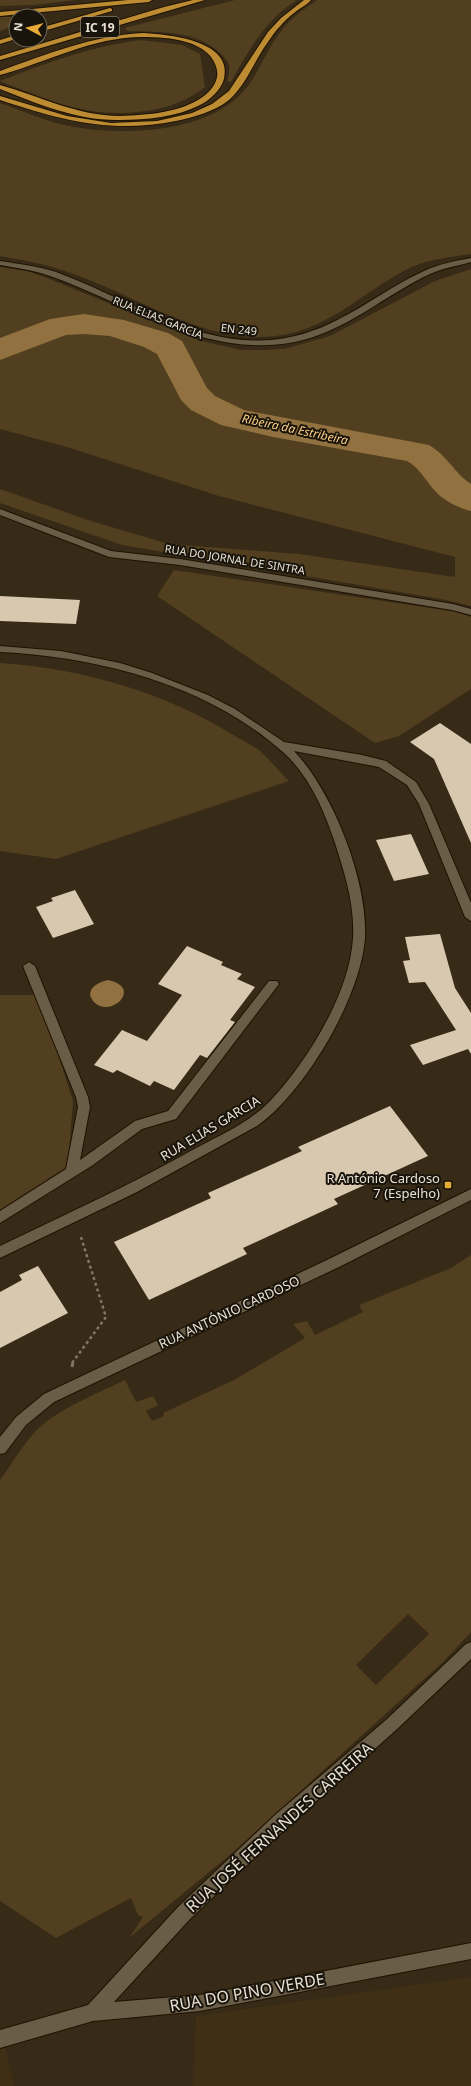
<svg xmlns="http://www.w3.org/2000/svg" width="471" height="2086" font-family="'Noto Sans',sans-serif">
<rect width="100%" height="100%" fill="#372a16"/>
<g fill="#3f2f14">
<polygon points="471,1977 471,2086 193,2086 196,2016"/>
<polygon points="0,2026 14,2086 0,2086"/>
</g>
<g fill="#523f1f" fill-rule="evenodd">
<polygon points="0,0 76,0 34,5 0,6"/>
<path d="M235 0H297C265 20 249 50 231 82L227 81C228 77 230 71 229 66 229 62 224 57 221 54 197 30 160 32 128 31L124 28Z"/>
<path d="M317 0H471V254C451 257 430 259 412 267 373 285 339 320 296 332 221 353 150 303 82 277 54 266 29 261 0 256V103C23 111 45 121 69 126 121 136 203 134 242 93 258 76 265 52 279 34 288 20 304 9 317 0Z"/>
<polygon points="0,17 15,17 16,25 0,31"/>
<path d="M141 40 182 45 200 54 205 87C174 112 129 116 91 111 63 107 35 94 9 85L0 81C46 63 92 46 141 40Z"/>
<polygon points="0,267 27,271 47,278 201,341 242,350 263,350 284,349 330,336 435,281 471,269 471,606 441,599 122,545 0,503 0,489 91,521 169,544 299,554 455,577 455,557 219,496 67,447 0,429"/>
<polygon points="174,570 457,612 471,617 471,689 399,736 375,743 157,596"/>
<path d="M0 663C81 668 167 693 235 736 243 741 252 745 259 750 269 759 279 771 289 781L56 859 0 851Z"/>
<polygon points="0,995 39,995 73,1101 68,1166 0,1210"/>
<path d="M471 1255V1632L444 1661 231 1854 129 1938 143 1917 138 1915 131 1898 56 1938 0 1901V1480C14 1461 27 1436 46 1422 69 1404 99 1393 125 1380L136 1402 153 1396 158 1405 146 1411 152 1421 164 1416 163 1413 234 1380 305 1338 293 1324 307 1321 315 1335 363 1312 359 1305 451 1268ZM408 1614 429 1634 376 1685 356 1665Z"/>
</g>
<path fill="#90713f" d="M108 980C144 988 110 1019 94 1002 83 990 98 982 108 980Z"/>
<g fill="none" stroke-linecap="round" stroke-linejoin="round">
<path fill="#90713f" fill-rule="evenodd" d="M84 314 124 320 168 333 182 341 207 388 215 396 244 410 429 445C448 456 454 473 471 484V511C459 508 446 502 437 493 426 482 421 469 407 461L273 437 221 425 191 410 181 400 157 354 144 347 110 336 84 334 66 335 0 360V338L50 319Z"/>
</g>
<g fill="#d8c8b0">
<polygon points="0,596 80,600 76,624 0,621"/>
<polygon points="440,723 471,744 471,843 434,759 410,742"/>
<polygon points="411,834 429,874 394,881 376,840"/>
<polygon points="75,890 94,924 53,938 36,907 53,901 51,898"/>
<polygon points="440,934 455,988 471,1013 471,1054 468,1049 423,1065 410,1045 456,1030 425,982 409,983 403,961 410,960 405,937"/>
<polygon points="187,946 223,962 221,965 242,974 237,979 255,987 230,1020 235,1022 207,1058 200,1055 174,1090 154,1081 150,1086 117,1070 113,1073 94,1065 122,1030 147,1041 182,995 158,984"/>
<polygon points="390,1106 428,1156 334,1199 338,1204 243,1248 247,1254 149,1300 114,1242 211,1198 208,1193 302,1151 298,1147"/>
<polygon points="38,1266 68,1313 0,1348 0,1292 22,1280 19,1275"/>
</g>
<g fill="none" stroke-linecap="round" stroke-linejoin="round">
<g stroke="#1e1201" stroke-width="2">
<g id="minor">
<path d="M471 258V262C457 266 443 268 430 274 385 295 345 332 295 342 204 359 132 305 50 276 34 270 17 268 0 265V261C19 264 38 266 56 272 133 300 209 357 295 336 343 325 380 291 424 271 439 264 455 261 471 258Z"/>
<polygon points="0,509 111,551 180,559 453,604 471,609 471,615 452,610 180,565 109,557 0,515"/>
<path d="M0 646 61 651 120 663 152 673 208 695 235 709 284 742 362 755 386 761 416 782 429 804 471 903V921L465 917 419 804 407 785 379 767 294 751C333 792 368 881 365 938 361 997 305 1092 257 1126L137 1192 0 1258V1246C67 1214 134 1183 198 1147 223 1134 250 1122 270 1101 307 1062 350 993 353 938 355 904 344 871 334 840 323 808 309 776 284 753 208 685 100 657 0 652Z"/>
<polygon points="29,962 35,966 88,1097 90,1107 80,1160 135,1121 168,1111 269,981 277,981 279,984 176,1119 142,1129 93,1165 0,1223 0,1211 66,1169 78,1107 76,1097 23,966"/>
<polygon points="471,1189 471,1200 339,1267 54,1402 26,1425 5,1453 0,1454 0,1437 16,1417 44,1394 329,1259"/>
<polygon points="471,1642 471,1659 396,1730 287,1827 190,1919 114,2002 200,1995 471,1943 471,1959 200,2011 93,2021 0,2048 0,2030 88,2005 178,1907 275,1815 386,1720 466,1644"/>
</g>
</g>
<g stroke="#1e1201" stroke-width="2">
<g id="highway">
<polygon points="128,0 152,0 149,2 0,16 0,12"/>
<polygon points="193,0 205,0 0,60 0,56 164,7"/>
<path d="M304 0H311C307 5 300 8 294 13 284 21 275 31 268 42 254 61 247 84 229 100 214 112 194 117 176 121 112 134 60 120 0 100V96L67 116 111 123 157 121 192 113 212 104 229 91 268 32 281 18Z"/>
<polygon points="110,8 112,9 112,11 40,32 40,28"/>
<path d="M142 33C166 34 234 40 224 79 221 90 210 100 200 105 177 117 146 120 120 120 78 121 38 104 0 89V85C40 96 77 116 120 116 147 115 181 113 204 96 212 90 219 80 217 70 211 40 168 37 143 37 92 37 48 62 0 75V71C47 54 92 36 142 33Z"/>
<polygon points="16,35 16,39 0,44 0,40"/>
</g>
</g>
<polyline stroke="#837867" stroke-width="2.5" stroke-dasharray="3 3" stroke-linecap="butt" points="72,1363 106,1317 80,1234"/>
<polyline stroke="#837867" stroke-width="3" stroke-dasharray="4 4" stroke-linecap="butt" points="72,1367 73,1362"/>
<use href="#minor" fill="#6a5d47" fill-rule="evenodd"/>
<use href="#highway" fill="#bd8b32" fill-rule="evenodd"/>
</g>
<rect fill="#e9ab38" stroke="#19140b" stroke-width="1.5" x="444" y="1181" width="8" height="8" rx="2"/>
<g text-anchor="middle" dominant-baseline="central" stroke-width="4" stroke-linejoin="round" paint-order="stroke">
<g font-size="11" fill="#e8e0d3" stroke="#19140b">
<text transform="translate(158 317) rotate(22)">RUA ELIAS GARCIA</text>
<text transform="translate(239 329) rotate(6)">EN 249</text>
<text transform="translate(235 559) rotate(9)">RUA DO JORNAL DE SINTRA</text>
</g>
<rect fill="#19140b" stroke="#aaa397" stroke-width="1" x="81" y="17" width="38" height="20" rx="3"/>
<g font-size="12" font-weight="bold" fill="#e8e0d3">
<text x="100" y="27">IC 19</text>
</g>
<g font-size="12" font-style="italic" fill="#ffd085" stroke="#19140b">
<text transform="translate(295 429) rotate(12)">Ribeira da Estribeira</text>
</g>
<g font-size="13" fill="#e8e0d3" stroke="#19140b">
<text transform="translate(210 1128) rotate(-31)">RUA ELIAS GARCIA</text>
<text transform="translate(229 1312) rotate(-25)">RUA ANTÓNIO CARDOSO</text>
</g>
<g font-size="13" fill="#e8e0d3" stroke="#19140b" text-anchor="end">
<text x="440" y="1178">R António Cardoso<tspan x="440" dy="15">7 (Espelho)</tspan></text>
</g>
<g font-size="16" fill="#e8e0d3" stroke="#19140b">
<text transform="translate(279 1827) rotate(-42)">RUA JOSÉ FERNANDES CARREIRA</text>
<text transform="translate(247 1992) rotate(-10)">RUA DO PINO VERDE</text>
</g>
</g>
<g transform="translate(28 28) rotate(277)"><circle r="19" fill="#19140b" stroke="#6c665b"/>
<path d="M0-3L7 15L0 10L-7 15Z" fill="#e9ab38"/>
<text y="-6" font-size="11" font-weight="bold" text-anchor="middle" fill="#e8e0d3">N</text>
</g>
</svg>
